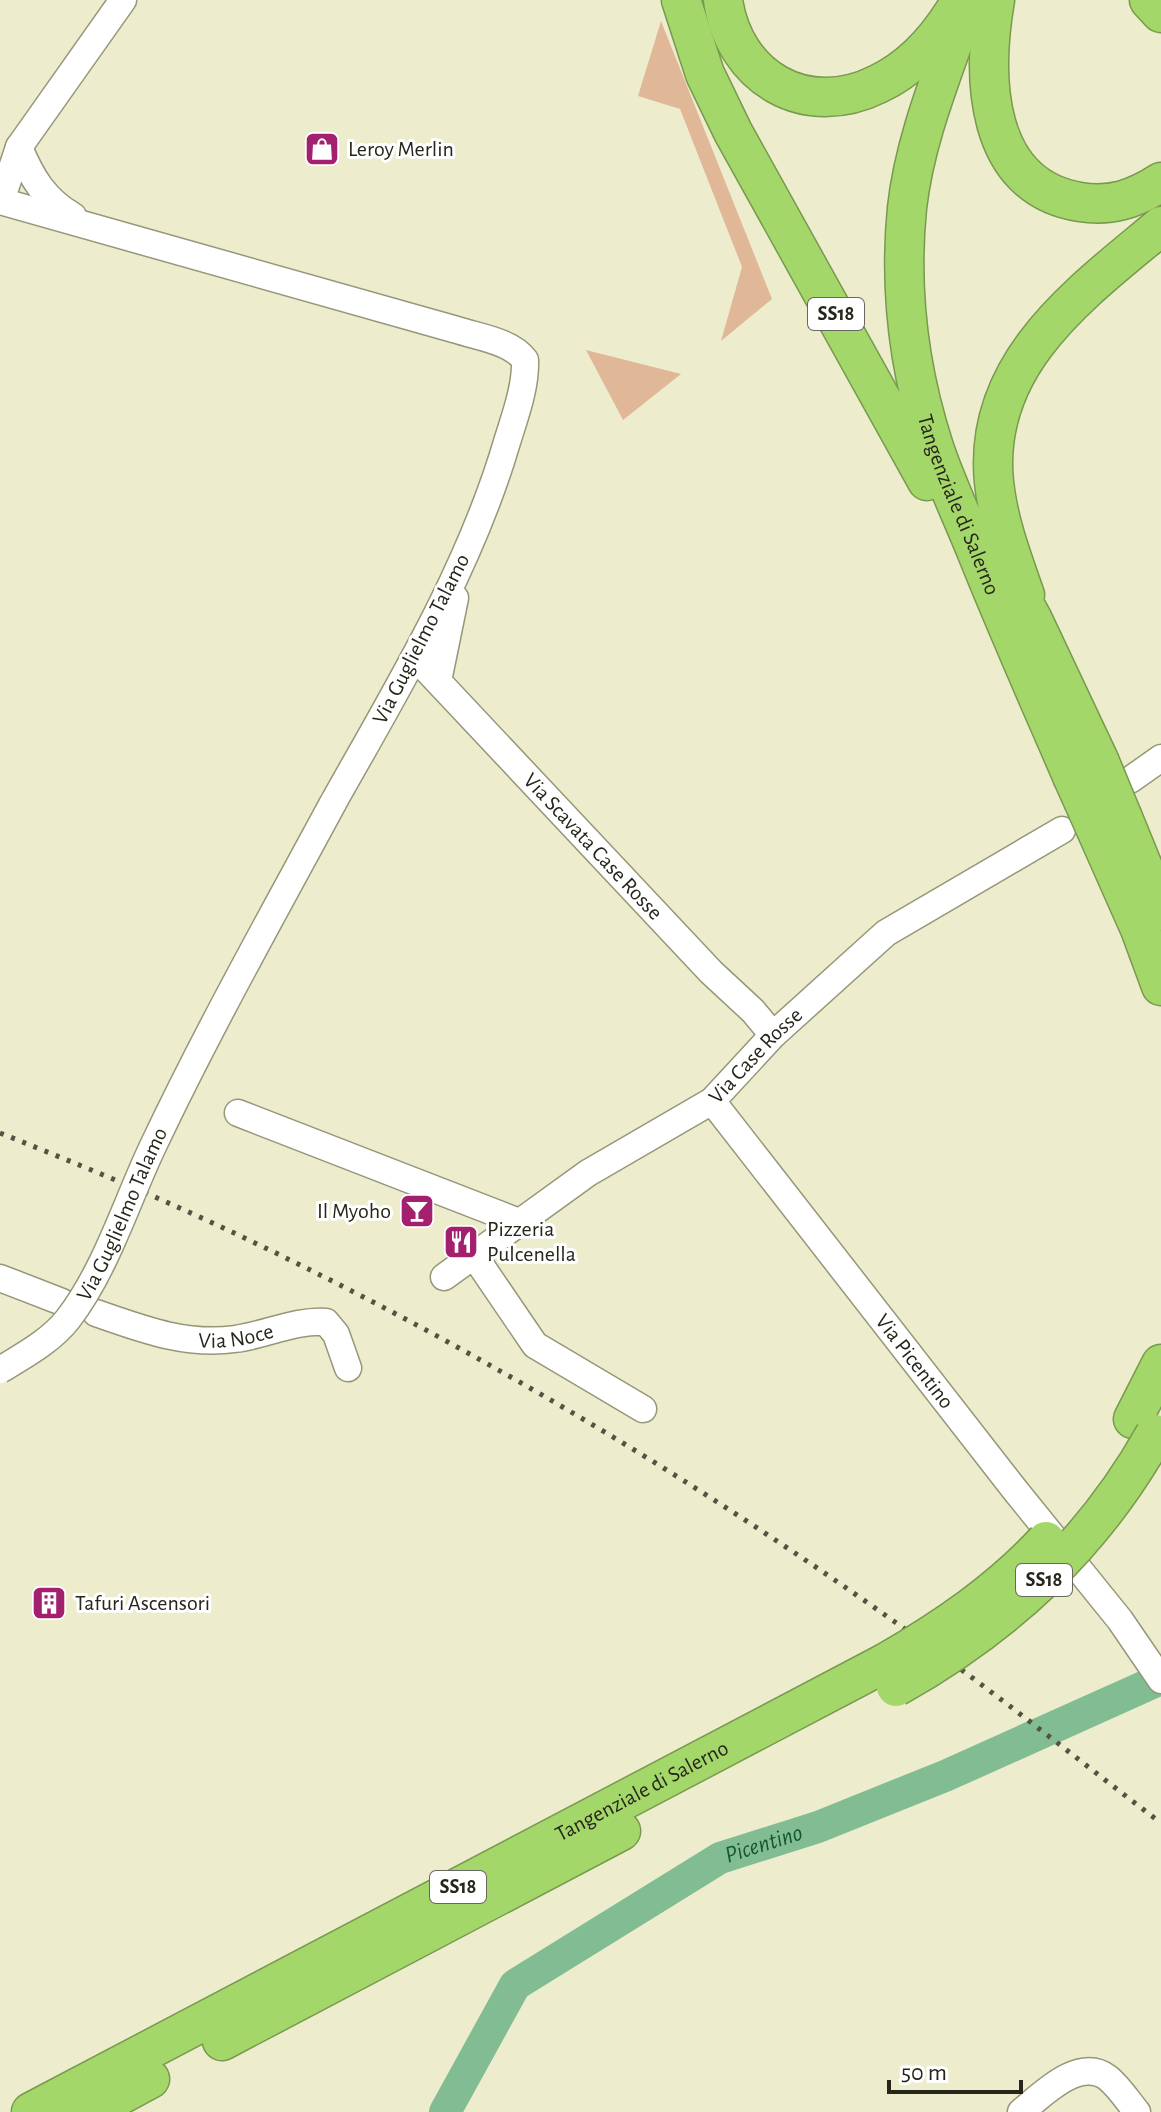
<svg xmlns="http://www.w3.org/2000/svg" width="1161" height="2112" font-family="'Alegreya Sans',sans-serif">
<rect width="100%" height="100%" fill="#ededce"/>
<g fill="#e0b898">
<polygon points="661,21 772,299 721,341 742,267 680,109 638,96"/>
<polygon points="586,350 681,374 623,420"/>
</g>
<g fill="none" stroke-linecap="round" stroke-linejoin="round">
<path stroke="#81bc93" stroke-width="32" id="s1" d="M445 2112 515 1985 720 1858 818 1827 945 1776 1161 1679"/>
<g stroke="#969679" stroke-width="29">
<g id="minor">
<path d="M19 147C31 177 45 200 73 216"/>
<path d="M0 201 457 330C478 337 511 341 525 360 526 387 515 416 507 442 469 571 398 687 333 803"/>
<polyline points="1,201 19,147 123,0"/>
<path id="s2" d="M415 657 711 972 753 1011 773 1035"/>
<polyline points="438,681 455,598"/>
<polyline points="1130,780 1161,758"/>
<path id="s3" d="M712 1101 1015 1490 1120 1620 1161 1680"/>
<polyline points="238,1113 519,1222"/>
<polyline points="473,1254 535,1345 643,1409"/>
<path id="s4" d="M444 1277 588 1173 712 1101 773 1035 886 933 1062 830"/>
<polyline points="0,1278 62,1302"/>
<path id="s5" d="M96 1313C142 1329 186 1346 235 1339 266 1335 294 1320 326 1322L336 1334 348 1368"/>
<path d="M1021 2112C1042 2095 1079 2056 1108 2078 1119 2087 1128 2101 1137 2112"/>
</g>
</g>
<g stroke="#78994e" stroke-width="41">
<g id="highway">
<polyline points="681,0 705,74 733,132 927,481"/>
<path d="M723 0C734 78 806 120 878 84 910 69 935 42 954 12"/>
<path id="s6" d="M968 0C945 68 915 136 907 208 899 289 909 370 934 447 946 483 963 518 977 553 1007 628 1040 702 1072 776"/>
<path d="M995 0C982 75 983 187 1080 202 1111 207 1135 199 1161 182"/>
<polyline points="1149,0 1161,13"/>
<polyline points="1007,572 1033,620 1099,760"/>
<path d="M1025 595C1012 558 998 521 994 482 982 363 1081 293 1161 226"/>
<polyline points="1123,818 1161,911"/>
<polyline points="1097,832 1140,929 1161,986"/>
<polyline points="1133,1419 1161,1364"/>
<polyline points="222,2041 621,1831"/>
<path id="s7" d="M31 2112 885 1663"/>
<polyline points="89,2112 150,2079"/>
</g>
</g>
<use href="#minor" stroke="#fff" stroke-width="26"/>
<use href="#highway" stroke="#a4d76a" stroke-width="38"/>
<path stroke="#535343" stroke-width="5" stroke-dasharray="4 8" stroke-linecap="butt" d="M0 1133C78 1164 156 1196 232 1232 463 1341 686 1474 895 1622 986 1685 1073 1756 1161 1823"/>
<g stroke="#969679" stroke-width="29" stroke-linecap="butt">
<g id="minor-bridge">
<path id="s8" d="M0 1370C23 1356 51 1341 68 1319 106 1270 127 1200 154 1144 209 1028 272 916 333 803"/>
</g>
</g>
<g stroke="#78994e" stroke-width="41" stroke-linecap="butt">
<g id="highway-bridge">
<polyline points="1099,760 1123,818"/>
<polyline points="1072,776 1097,832"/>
<path d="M885 1663C944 1629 1000 1591 1046 1541"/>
<path d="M896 1687C1006 1625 1093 1545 1155 1434"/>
</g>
</g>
<use href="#minor-bridge" stroke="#fff" stroke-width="26"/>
<use href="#highway-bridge" stroke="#a4d76a" stroke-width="38"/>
</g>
<defs>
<g id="shop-square" transform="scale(1.8)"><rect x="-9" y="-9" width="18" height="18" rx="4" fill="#a3206f" stroke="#fff"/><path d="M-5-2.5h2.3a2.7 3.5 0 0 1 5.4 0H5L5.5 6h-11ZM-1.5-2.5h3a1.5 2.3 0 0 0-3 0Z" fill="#fff"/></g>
<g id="bar-square" transform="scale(1.8)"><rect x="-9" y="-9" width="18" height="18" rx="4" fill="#a3206f" stroke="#fff"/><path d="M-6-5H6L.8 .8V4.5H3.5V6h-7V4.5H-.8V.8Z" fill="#fff"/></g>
<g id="restaurant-square" transform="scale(1.8)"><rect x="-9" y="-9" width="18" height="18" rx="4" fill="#a3206f" stroke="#fff"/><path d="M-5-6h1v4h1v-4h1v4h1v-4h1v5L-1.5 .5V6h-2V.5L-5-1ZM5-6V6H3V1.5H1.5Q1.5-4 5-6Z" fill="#fff"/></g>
<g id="building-square" transform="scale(1.8)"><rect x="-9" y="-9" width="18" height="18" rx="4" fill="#a3206f" stroke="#fff"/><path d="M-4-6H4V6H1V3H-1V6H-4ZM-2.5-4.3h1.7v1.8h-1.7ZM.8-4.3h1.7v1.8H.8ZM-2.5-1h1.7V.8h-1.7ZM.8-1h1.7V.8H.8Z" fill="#fff"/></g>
</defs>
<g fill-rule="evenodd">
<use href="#shop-square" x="322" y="149"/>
<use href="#bar-square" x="417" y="1211"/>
<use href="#restaurant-square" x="461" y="1242"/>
<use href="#building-square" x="49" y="1603"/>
</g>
<g text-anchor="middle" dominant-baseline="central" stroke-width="6" stroke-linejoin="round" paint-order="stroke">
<g fill="#fff" stroke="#68675f" stroke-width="2">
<rect x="808" y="298" width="56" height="32" rx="6"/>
<rect x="1016" y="1564" width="56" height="32" rx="6"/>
<rect x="430" y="1871" width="56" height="32" rx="6"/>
</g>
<g font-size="20" font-weight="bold" fill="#27261b">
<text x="836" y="314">SS18</text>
<text x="1044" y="1580">SS18</text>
<text x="458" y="1887">SS18</text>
</g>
<g font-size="22" fill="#27261b" stroke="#fff" text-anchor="start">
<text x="348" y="149">Leroy Merlin</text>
<text x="391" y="1211" text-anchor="end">Il Myoho</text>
<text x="487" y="1229">Pizzeria<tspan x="487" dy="25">Pulcenella</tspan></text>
<text x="75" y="1603">Tafuri Ascensori</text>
</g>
<g font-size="22" fill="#27261b" stroke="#fff">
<text stroke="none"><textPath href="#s6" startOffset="522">Tangenziale di Salerno</textPath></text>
<text transform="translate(421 639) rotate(-63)">Via Guglielmo Talamo</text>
<text stroke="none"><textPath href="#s2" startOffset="260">Via Scavata Case Rosse</textPath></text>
<text stroke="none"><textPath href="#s4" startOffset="384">Via Case Rosse</textPath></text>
<text stroke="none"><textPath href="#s8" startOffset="204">Via Guglielmo Talamo</textPath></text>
<text stroke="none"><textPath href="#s5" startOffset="144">Via Noce</textPath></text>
<text stroke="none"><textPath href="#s3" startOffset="330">Via Picentino</textPath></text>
<text stroke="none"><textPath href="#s7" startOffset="690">Tangenziale di Salerno</textPath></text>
</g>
<g font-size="24" font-style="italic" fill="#145730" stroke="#fff">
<text stroke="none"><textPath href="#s1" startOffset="432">Picentino</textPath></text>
</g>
</g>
<path d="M889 2080v12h132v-12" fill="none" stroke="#27261b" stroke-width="4"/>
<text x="901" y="2080" font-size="24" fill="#27261b" stroke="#ffffff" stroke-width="6" paint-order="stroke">50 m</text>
</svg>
